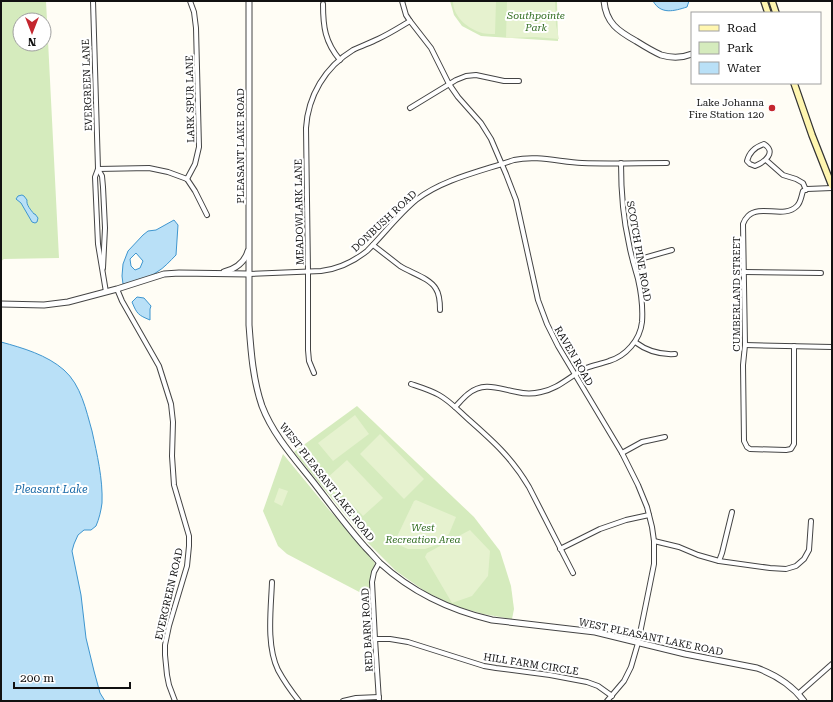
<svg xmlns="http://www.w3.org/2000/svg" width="833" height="702" font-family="'Roboto Serif',serif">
<rect width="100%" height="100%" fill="#fffdf5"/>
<g fill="#d5ebbd" fill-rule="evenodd">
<path d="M1 1H46L59 258 4 259 1 261ZM20 20H44V44H20Z"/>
<polygon points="450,1 557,1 558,41 481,36 462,26 454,15"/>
<polygon points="357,406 474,517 500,551 511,586 514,609 512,619 483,614 455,606 426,592 396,571 368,543 294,452"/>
<polygon points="283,454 330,511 334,515 375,563 370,581 370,596 365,595 321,572 287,554 278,546 263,511"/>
</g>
<g fill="#e6f2cf">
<path d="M453 1H496L495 34C490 34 484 34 479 32 466 27 453 16 453 1Z"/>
<polygon points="507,1 555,1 556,25 559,39 535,37 506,38"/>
<polygon points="355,415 369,434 333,461 318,443"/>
<polygon points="380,434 424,479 404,499 360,454"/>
<polygon points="347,460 383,498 363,516 327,478"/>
<polygon points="279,488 288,491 282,506 274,502"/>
<polygon points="416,500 456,517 449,534 436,545 425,549 408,549 394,543 414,501"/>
<polygon points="470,530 490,551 488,576 472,596 452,603 425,557 427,553"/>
</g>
<g fill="#b9e0f7" stroke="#3f96cf" fill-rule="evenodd">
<path d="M653 1H689L687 7C674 11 661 15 653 1Z"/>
<path d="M22 195 24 196 27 200C26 205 31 210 34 214H35L38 218 37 222 35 223 32 222 21 203 16 199 18 196Z"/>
<path d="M174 220 178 225 176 255C170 261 164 268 157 272 147 279 135 282 123 284L122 276 123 264 128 251 143 235 148 231 156 230ZM136 253 143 261 140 268 135 270 131 266 130 259Z"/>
<path d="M137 297 144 298 151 306 150 309V320C138 315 137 314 132 302Z"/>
<path d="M1 342C23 348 47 355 64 370 81 385 86 410 92 431 97 454 103 479 102 503 101 511 99 519 96 526L91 530H84L78 535 74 544 72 551 81 595 86 638 94 671 100 693 105 701H1Z"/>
</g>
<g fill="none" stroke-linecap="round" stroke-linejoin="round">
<g stroke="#444" stroke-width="6">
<g id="minor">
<polyline points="93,1 98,169 95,177 98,244 106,292"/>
<polyline points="402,1 406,15 410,21 431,48 449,84 458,97 481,123 491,139 506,174 516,200 538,300 547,324 558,346 622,453 638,485 647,507 652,527 654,541 654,564 649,589 638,643 631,667 624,681 607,701"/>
<path d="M323 4C323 27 325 42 340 60"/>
<polyline points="410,108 456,80 466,76 476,75 504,81 519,81"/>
<path d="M764 144C777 152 765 162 755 166L750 164 747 161C749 153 755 147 764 144Z"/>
<polyline points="766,160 783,175 796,179 803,183 806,190"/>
<polyline points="98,169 102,176 103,187 105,228 103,268"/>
<polyline points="98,169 149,168 168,172 187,179"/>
<polyline points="187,179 195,164 199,147 196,28 194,12 190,1"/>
<polyline points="187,179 195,191 207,215"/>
<path d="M373 245C382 252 391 259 400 266 411 273 430 278 436 289 440 295 440 303 440 310"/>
<polyline points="633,261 672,250"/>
<polyline points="744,272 821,273"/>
<path d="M249 274 321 271C339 269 353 262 367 251 384 234 398 215 416 200 443 179 482 171 514 160 537 155 560 162 582 163 610 164 639 163 667 163"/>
<polyline points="117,289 122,301 159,366 171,404 173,422 172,456 174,485 189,536 189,546 187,566 169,626 165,645 165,655 167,675 169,685 175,701"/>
<path d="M635 342C647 351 659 355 675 354"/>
<polyline points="745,345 832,347"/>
<path d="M794 346V444L791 449 786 450 750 449 747 447 744 441 743 365 745 345 743 224C744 221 746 218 748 216 760 204 784 219 797 206 801 202 801 197 803 191L807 189 832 188"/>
<path d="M314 373 309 361 308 350V272L306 128C308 96 325 67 353 50 361 46 370 43 378 39 389 34 400 27 410 21"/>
<path d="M411 384C420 387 430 390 439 395 450 401 459 411 468 419 493 441 512 458 529 487L573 573"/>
<path d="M455 407C459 403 463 398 468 394 484 381 499 389 517 392 525 394 533 394 541 392 558 389 570 376 586 368 593 365 601 364 609 361 626 356 640 340 642 322 643 308 641 292 638 279 635 268 631 256 629 244 623 218 621 191 621 163"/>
<polyline points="622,453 642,442 665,437"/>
<polyline points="654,541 679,547 698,555 719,561 770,568 786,569 796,566 804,559 809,550 811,521"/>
<polyline points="560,549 600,529 626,520 649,515"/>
<polyline points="719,561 722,553 732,512"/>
<path d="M272 582C271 609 266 645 278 670 284 681 291 691 299 701"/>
<polyline points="375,639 390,639 408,642 484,666 496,668 550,675 587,682 598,686 612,696"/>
<polyline points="798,694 832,664"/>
<polyline points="343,701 356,698 379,697"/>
<polyline points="379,701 375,639 372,582 374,572 379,563"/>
</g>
</g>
<g stroke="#444" stroke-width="7">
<g id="tertiary">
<path d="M249 1V325C251 352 253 380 262 406 273 435 295 459 314 483 331 505 347 527 365 547 370 552 375 558 380 563 413 593 449 610 492 620L595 632 685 654 757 668C776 675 792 685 804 701"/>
<path d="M604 1C606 23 618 31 636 41 644 46 652 51 661 55 671 58 682 58 692 54"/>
<path d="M224 272C235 269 245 262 248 251"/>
<polyline points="1,304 44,305 68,302 117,289 164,274 179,273 249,274"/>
</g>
</g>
<g stroke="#333" stroke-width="8">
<g id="secondary">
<polyline points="764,1 768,13"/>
<polyline points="772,1 776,13"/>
<polyline points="794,83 812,135 832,186"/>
</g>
</g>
<use href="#minor" stroke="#fff" stroke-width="4"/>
<use href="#tertiary" stroke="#fff" stroke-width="5"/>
<use href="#secondary" stroke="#fff6b0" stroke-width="5.5"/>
</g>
<circle fill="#c4262e" stroke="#fff" stroke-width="1.5" cx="772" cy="108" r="4"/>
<g text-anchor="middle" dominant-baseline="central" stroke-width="4" stroke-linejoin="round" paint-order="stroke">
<g font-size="10" font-style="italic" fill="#2f6b1f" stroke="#fff">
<text x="536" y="15">Southpointe<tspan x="536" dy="12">Park</tspan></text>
<text x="423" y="527">West<tspan x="423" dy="12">Recreation Area</tspan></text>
</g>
<g font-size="10" fill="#111" stroke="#fff">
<text transform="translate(87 85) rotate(-92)">EVERGREEN LANE</text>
<text transform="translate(190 99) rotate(-91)">LARK SPUR LANE</text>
<text transform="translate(240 146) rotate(-90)">PLEASANT LAKE ROAD</text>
<text transform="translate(299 212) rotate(-91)">MEADOWLARK LANE</text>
<text transform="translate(384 221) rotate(-43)">DONBUSH ROAD</text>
<text transform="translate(639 251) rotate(80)">SCOTCH PINE ROAD</text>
<text transform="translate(736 294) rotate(-90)">CUMBERLAND STREET</text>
<text transform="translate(574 356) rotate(60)">RAVEN ROAD</text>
<text transform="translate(327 482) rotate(52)">WEST PLEASANT LAKE ROAD</text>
<text transform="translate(169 594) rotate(-77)">EVERGREEN ROAD</text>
<text transform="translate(367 630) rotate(-93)">RED BARN ROAD</text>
<text transform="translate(651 637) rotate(12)">WEST PLEASANT LAKE ROAD</text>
<text transform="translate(531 664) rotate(9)">HILL FARM CIRCLE</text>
</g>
<g font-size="10" fill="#111" stroke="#fff" text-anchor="end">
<text x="764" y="102">Lake Johanna<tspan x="764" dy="12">Fire Station 120</tspan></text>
</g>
<g font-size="11" font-style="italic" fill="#1768a6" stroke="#fff">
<text x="51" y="489">Pleasant Lake</text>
</g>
</g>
<rect width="833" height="702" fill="none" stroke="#111111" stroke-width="4"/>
<rect x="691" y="12" width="130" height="72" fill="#ffffff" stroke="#a0a0a0"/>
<rect x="699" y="25" width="20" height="6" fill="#fff6b0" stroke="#a0a0a0"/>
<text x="727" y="32" font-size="12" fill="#111111">Road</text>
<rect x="699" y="42" width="20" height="12" fill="#d5ebbd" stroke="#a0a0a0"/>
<text x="727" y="52" font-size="12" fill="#111111">Park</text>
<rect x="699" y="62" width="20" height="12" fill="#b9e0f7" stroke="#a0a0a0"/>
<text x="727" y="72" font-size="12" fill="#111111">Water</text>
<g transform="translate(32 32) rotate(180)"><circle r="19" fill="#ffffff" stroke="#a0a0a0"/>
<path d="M0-3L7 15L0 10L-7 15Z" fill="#c4262e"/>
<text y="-6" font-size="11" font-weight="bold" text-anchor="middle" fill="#111111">N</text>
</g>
<path d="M14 682v6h116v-6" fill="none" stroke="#111111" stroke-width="2"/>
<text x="20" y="682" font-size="12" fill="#111111" stroke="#ffffff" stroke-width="3" paint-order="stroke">200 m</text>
</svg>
